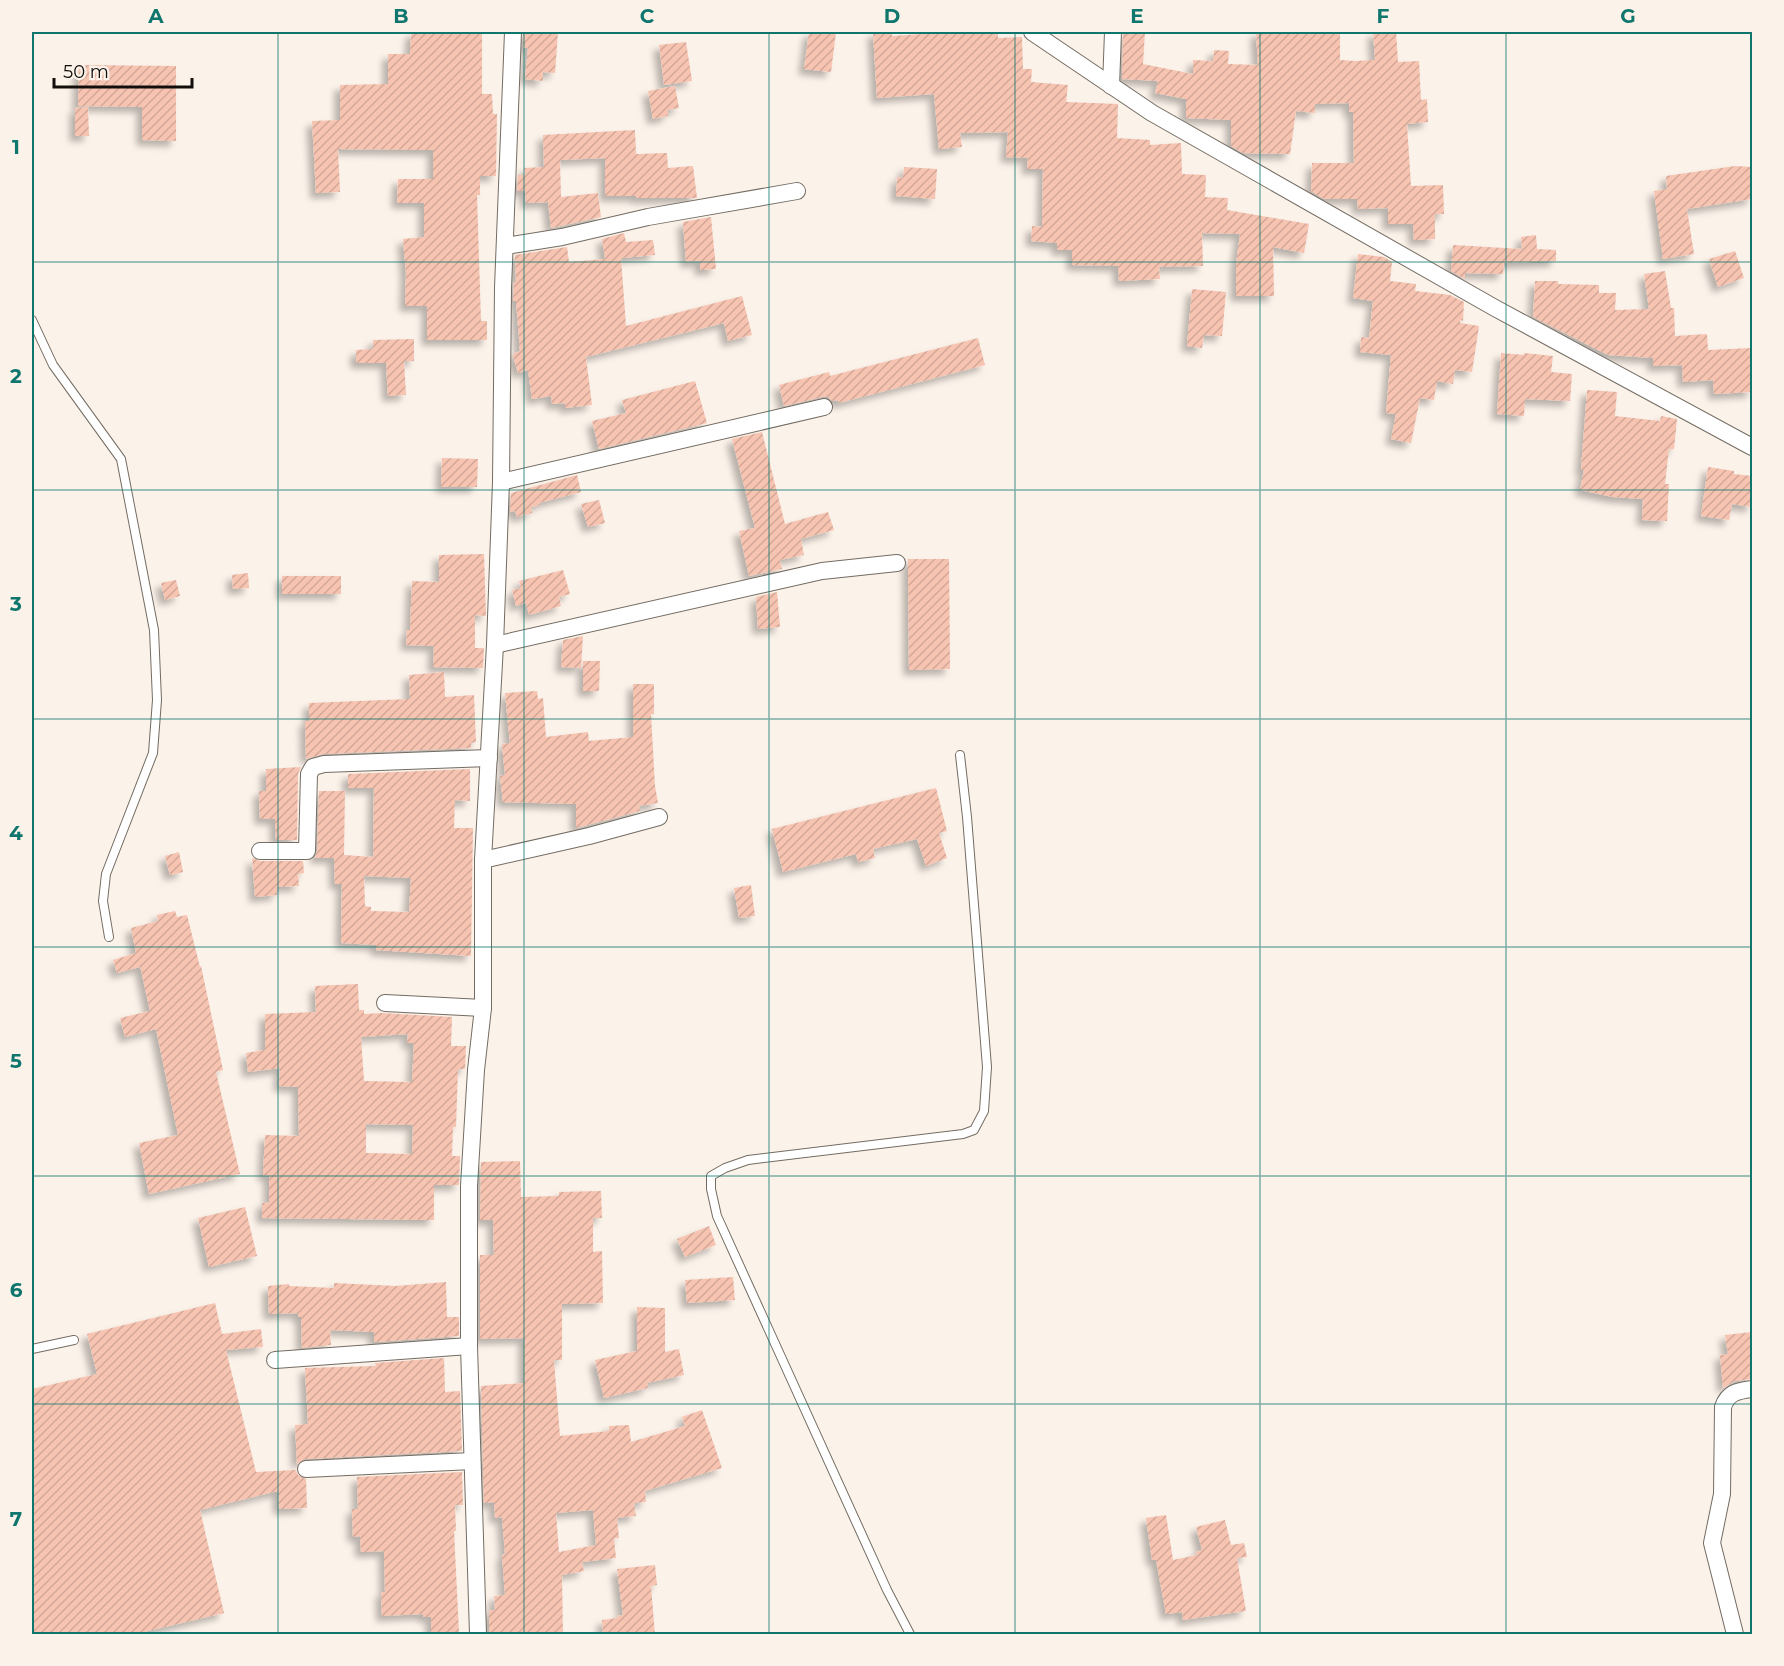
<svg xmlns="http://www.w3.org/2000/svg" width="1784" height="1666" font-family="Montserrat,sans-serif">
<defs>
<pattern id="building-hatch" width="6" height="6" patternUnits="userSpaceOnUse" patternTransform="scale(1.5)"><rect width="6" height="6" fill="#f7c4b2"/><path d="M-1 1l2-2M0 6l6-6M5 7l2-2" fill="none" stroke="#d3a798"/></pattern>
<filter id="shadow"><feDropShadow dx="-5.5" dy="5.5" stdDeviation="3" flood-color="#0004"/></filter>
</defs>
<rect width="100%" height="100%" fill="#fbf2e9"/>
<g fill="url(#building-hatch)" fill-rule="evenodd" filter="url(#shadow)">
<polygon points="411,32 482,32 482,94 492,94 493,114 497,114 496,176 480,176 480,195 477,195 481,321 487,321 487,340 427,340 427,306 405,306 406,273 403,239 424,237 424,203 397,203 398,179 433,179 433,150 338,149 340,192 316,193 312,121 340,120 340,85 388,84 388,54 410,54"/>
<polygon points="523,32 558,32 555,73 543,72 543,81 525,79 528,48 523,48"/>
<polygon points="809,32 836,32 831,72 804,69"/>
<polygon points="873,32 892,32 892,36 937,33 937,32 998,32 998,38 1022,37 1023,69 1032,69 1031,82 1068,85 1066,102 1118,104 1117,138 1150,140 1150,145 1181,143 1182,174 1206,175 1205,197 1228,198 1227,210 1309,224 1304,253 1273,247 1274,296 1236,296 1236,265 1240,234 1202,233 1203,266 1159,267 1160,279 1119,281 1118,266 1072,265 1072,250 1057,250 1057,243 1031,241 1032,226 1042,227 1043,169 1027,169 1028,158 1006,157 1008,132 960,133 962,147 939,149 934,94 877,98"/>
<polygon points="1123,32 1145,32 1143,64 1193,74 1193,60 1213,61 1214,50 1229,51 1228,64 1258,65 1256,32 1340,32 1340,60 1355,61 1375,60 1373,32 1396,32 1398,62 1419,61 1421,100 1427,99 1428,122 1407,124 1411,186 1443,185 1444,214 1435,214 1435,239 1414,240 1413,224 1388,224 1388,208 1358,209 1357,199 1324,199 1311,191 1312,163 1354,163 1353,112 1349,112 1349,103 1315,104 1315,113 1296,111 1290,154 1243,153 1231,146 1231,120 1186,118 1186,99 1155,93 1158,81 1122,79"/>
<polygon points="686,42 692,81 664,85 659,45"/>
<polygon points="79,65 176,66 176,141 142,140 142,107 78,106"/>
<polygon points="675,86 679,108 668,110 668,116 653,119 648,91"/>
<polygon points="88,107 89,136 75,136 75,108"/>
<polygon points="635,130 636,154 667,153 668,168 693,166 697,198 636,198 636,196 605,196 605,158 560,160 561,197 598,193 601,217 551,228 548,202 526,203 525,191 517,191 518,175 525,175 524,168 544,167 543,135"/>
<polygon points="1735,166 1752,167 1752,199 1687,209 1694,254 1663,259 1654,191 1667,189 1666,176"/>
<polygon points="904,167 937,169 935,199 896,196 897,177 903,178"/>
<polygon points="711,217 716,269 700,270 700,261 686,262 683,222"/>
<polygon points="624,233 626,242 653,240 655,255 621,258 626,326 742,296 752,335 728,341 724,323 586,357 592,405 565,408 565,403 552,404 551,396 532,399 528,370 518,373 513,356 513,354 520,351 516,301 513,301 514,282 516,282 515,255 567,247 569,262 605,259 602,239"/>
<polygon points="1536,235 1537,249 1556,250 1556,261 1504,263 1503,274 1465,273 1465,279 1451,271 1453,245 1522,249 1521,237"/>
<polygon points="1735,251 1744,278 1718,287 1709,259"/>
<polygon points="1358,254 1384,257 1392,262 1390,281 1416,284 1415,291 1450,295 1464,302 1463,321 1460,320 1460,323 1479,326 1472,372 1455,370 1453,384 1437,381 1434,400 1420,398 1411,443 1391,439 1396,414 1386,413 1391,355 1360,352 1361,337 1369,338 1373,301 1353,298"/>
<polygon points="1665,271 1671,308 1674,308 1675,336 1707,334 1708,350 1752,348 1752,392 1714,394 1713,380 1683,382 1682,365 1653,366 1653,358 1608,355 1533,317 1535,281 1558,281 1558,284 1599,285 1599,293 1616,293 1615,310 1649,309 1644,274"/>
<polygon points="1192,289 1226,292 1222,336 1204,335 1202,348 1187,346"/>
<polygon points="978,338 985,365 839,403 838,400 832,401 828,397 822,397 784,406 779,385 829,372 830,376"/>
<polygon points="414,339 414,361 404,361 406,395 388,396 386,363 356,363 356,350 373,349 373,340"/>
<polygon points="1501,353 1524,355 1524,353 1553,356 1551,372 1572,374 1570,401 1525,399 1524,416 1497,414"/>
<polygon points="695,381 707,423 599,449 592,421 626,413 622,400"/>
<polygon points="1587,390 1617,392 1615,416 1660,421 1661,416 1677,419 1674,449 1669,449 1665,484 1669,484 1667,521 1642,520 1643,499 1613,497 1580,490 1584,470 1581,470"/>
<polygon points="762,432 785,524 828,512 834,530 801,539 804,555 780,560 782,569 749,576 739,531 755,528 732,439"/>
<polygon points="442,458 478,459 477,487 441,487"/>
<polygon points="1708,467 1734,471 1734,474 1752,476 1752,507 1732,504 1729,520 1701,516"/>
<polygon points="577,475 581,492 539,503 540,505 531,507 532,513 517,517 515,511 510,512 511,493"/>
<polygon points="599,500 605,523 588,527 581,504"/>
<polygon points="484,554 486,616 475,615 475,648 484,648 483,668 433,667 434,646 406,645 407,630 410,630 412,581 439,582 439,555"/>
<polygon points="908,559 949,559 950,669 909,670"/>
<polygon points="563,570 570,594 559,597 561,606 529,615 526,603 516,606 512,590 521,588 519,581"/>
<polygon points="248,573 249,588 233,589 232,575"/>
<rect x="282" y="576" width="59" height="18"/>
<polygon points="176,580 180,596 165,600 161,583"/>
<polygon points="777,592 780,627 758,629 756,597"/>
<polygon points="583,636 581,668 561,667 563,640"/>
<polygon points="583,661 600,661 599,691 583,691"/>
<polygon points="444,672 445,697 474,695 476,742 471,743 471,748 323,754 306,759 305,721 309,721 309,703 410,699 409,675"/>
<polygon points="633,684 654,684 654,714 651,714 655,786 658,803 639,806 640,811 576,828 576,804 503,802 500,776 505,775 502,744 510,743 505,693 537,691 538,699 543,698 546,737 588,732 589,741 633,737"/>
<polygon points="301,767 298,774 297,840 276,840 275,819 260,819 259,791 266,791 266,769"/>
<path d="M470 769V801L455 800 454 828H473L471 956 376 950V945L341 943 342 884H335L334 858H315L317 851 319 791H345L344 855 373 857 374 788H348V774ZM364 876 411 878 409 912 371 911V907L365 906Z"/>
<polygon points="936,788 947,831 939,833 947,858 926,866 917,839 873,849 875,858 858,862 856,854 783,872 772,829"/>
<polygon points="179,852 183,872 170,875 165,856"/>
<polygon points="252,858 260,861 303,861 304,873 298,874 299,886 277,887 277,895 255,897"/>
<polygon points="751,885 755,916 739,918 734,888"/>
<polygon points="175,911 177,917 187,915 200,967 201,966 223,1070 216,1072 240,1174 149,1194 139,1143 178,1135 156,1029 125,1037 120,1018 150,1011 141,970 140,967 117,973 113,960 136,953 131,928 158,921 157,915"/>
<path d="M358 984 359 1010H364V1014L382 1013 452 1017 451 1046H466L465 1069H458L456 1127H453L452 1156H460L459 1185H434V1220L262 1218V1203L269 1202V1176L263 1175 265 1135 299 1136 298 1087 279 1086 280 1068 248 1072 246 1053 265 1050V1014L316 1012 315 986ZM408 1034 407 1043H414L412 1082 364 1081 361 1037ZM366 1124 413 1125 412 1154 366 1153Z"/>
<path d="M520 1161 521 1197 559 1196V1192L601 1191 602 1218H593V1252L602 1251 603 1303 562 1304V1360H554L560 1436 609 1431V1426L629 1425 631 1442 685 1426 682 1417 702 1410 722 1468 645 1491 646 1502 634 1503 636 1516 617 1518 619 1538H614L616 1558 582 1562 584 1571 562 1575 563 1635H489V1610H495L494 1596 505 1595 502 1555 505 1554 502 1517 495 1518 494 1502 484 1503 481 1386 524 1383V1338L480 1339V1255H494L493 1220H480L481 1162ZM593 1510 596 1545 559 1552 556 1513Z"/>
<polygon points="245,1207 257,1256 209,1267 198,1218"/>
<polygon points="709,1226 716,1245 685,1257 677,1239"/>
<polygon points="733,1277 735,1300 687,1303 685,1280"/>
<polygon points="446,1282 447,1317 459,1317 459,1336 374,1342 374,1332 330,1330 331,1345 302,1348 301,1317 298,1317 298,1313 269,1314 268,1286 289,1284 289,1286 334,1288 334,1283 396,1286"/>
<polygon points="215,1303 222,1334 261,1329 263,1347 226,1350 256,1472 296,1470 298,1475 306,1479 307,1508 279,1509 278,1491 200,1510 224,1613 131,1635 32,1635 32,1389 97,1374 87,1334"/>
<polygon points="637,1307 665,1308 665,1352 679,1349 684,1375 647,1383 648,1388 604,1398 595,1360 637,1351"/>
<polygon points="1752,1332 1752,1379 1735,1381 1723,1388 1720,1355 1728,1354 1725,1335"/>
<polygon points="444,1358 445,1392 460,1391 462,1451 305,1459 297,1464 295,1425 308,1424 305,1368 376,1366 375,1363"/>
<polygon points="462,1472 463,1505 455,1505 456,1531 454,1531 459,1632 431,1633 431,1617 423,1617 423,1614 382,1616 381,1592 385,1592 384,1551 361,1552 360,1536 353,1537 352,1509 358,1509 357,1477"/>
<polygon points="1166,1515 1173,1560 1197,1555 1196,1552 1202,1550 1196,1527 1225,1520 1231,1545 1244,1543 1247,1557 1237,1558 1246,1611 1183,1620 1182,1612 1166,1614 1156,1560 1152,1560 1146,1518"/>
<polygon points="655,1565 657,1585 651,1586 655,1635 603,1635 602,1620 618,1618 617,1616 623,1615 617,1569"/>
</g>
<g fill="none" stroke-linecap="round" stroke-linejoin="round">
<g stroke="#736c63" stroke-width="10">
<g id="lane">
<polyline points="32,320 53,365 121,459 154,630 157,700 153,753 106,874 103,901 109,937"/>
<polyline points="32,1349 74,1340"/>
<polyline points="910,1634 887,1590 717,1216 711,1189 711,1176 725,1168 748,1160 963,1134 974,1130 984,1111 987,1067 967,817 960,755"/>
</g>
</g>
<g stroke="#736c63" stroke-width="18">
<g id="street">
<polyline points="1032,32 1152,113 1495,308 1752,447"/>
<polyline points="1111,86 1113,32"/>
<polyline points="506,246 562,237 648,217 797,191"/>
<polyline points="501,482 824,407"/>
<polyline points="495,645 822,571 897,563"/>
<polyline points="260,851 307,851 309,774 313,767 324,764 489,758"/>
<polyline points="483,860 589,836 659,817"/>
<polyline points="385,1003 483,1008"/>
<polyline points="275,1360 469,1346"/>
<polyline points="306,1469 472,1461"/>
<polyline points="478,1634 469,1346 469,1186 476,1070 483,1008 483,860 495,645 501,482 503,288 513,32"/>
<path d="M1735 1634 1712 1543 1722 1494 1723 1407C1728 1392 1738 1391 1752 1389"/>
</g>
</g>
<use href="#lane" stroke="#fff" stroke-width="8"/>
<use href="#street" stroke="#fff" stroke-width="16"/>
</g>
<path fill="none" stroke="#0f766e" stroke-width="1.5" stroke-opacity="0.55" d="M278 32V1634M524 32V1634M769 32V1634M1015 32V1634M1260 32V1634M1506 32V1634M32 262H1752M32 490H1752M32 719H1752M32 947H1752M32 1176H1752M32 1404H1752"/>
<rect width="1784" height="1666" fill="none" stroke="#fbf2e9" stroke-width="66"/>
<path d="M54 78v9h138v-9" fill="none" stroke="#110e0b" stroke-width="3"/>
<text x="63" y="78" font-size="18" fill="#110e0b" stroke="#fbf2e9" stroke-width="4.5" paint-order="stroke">50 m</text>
<rect x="33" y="33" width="1718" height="1600" fill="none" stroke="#0f766e" stroke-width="2"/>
<g font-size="20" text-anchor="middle" font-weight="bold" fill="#0f766e">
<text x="156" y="23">A</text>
<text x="401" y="23">B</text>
<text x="647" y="23">C</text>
<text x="892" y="23">D</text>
<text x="1137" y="23">E</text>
<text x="1383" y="23">F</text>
<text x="1628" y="23">G</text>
<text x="16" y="154">1</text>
<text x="16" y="383">2</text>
<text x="16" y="611">3</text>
<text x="16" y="840">4</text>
<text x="16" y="1068">5</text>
<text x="16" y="1297">6</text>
<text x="16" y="1526">7</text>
</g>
</svg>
